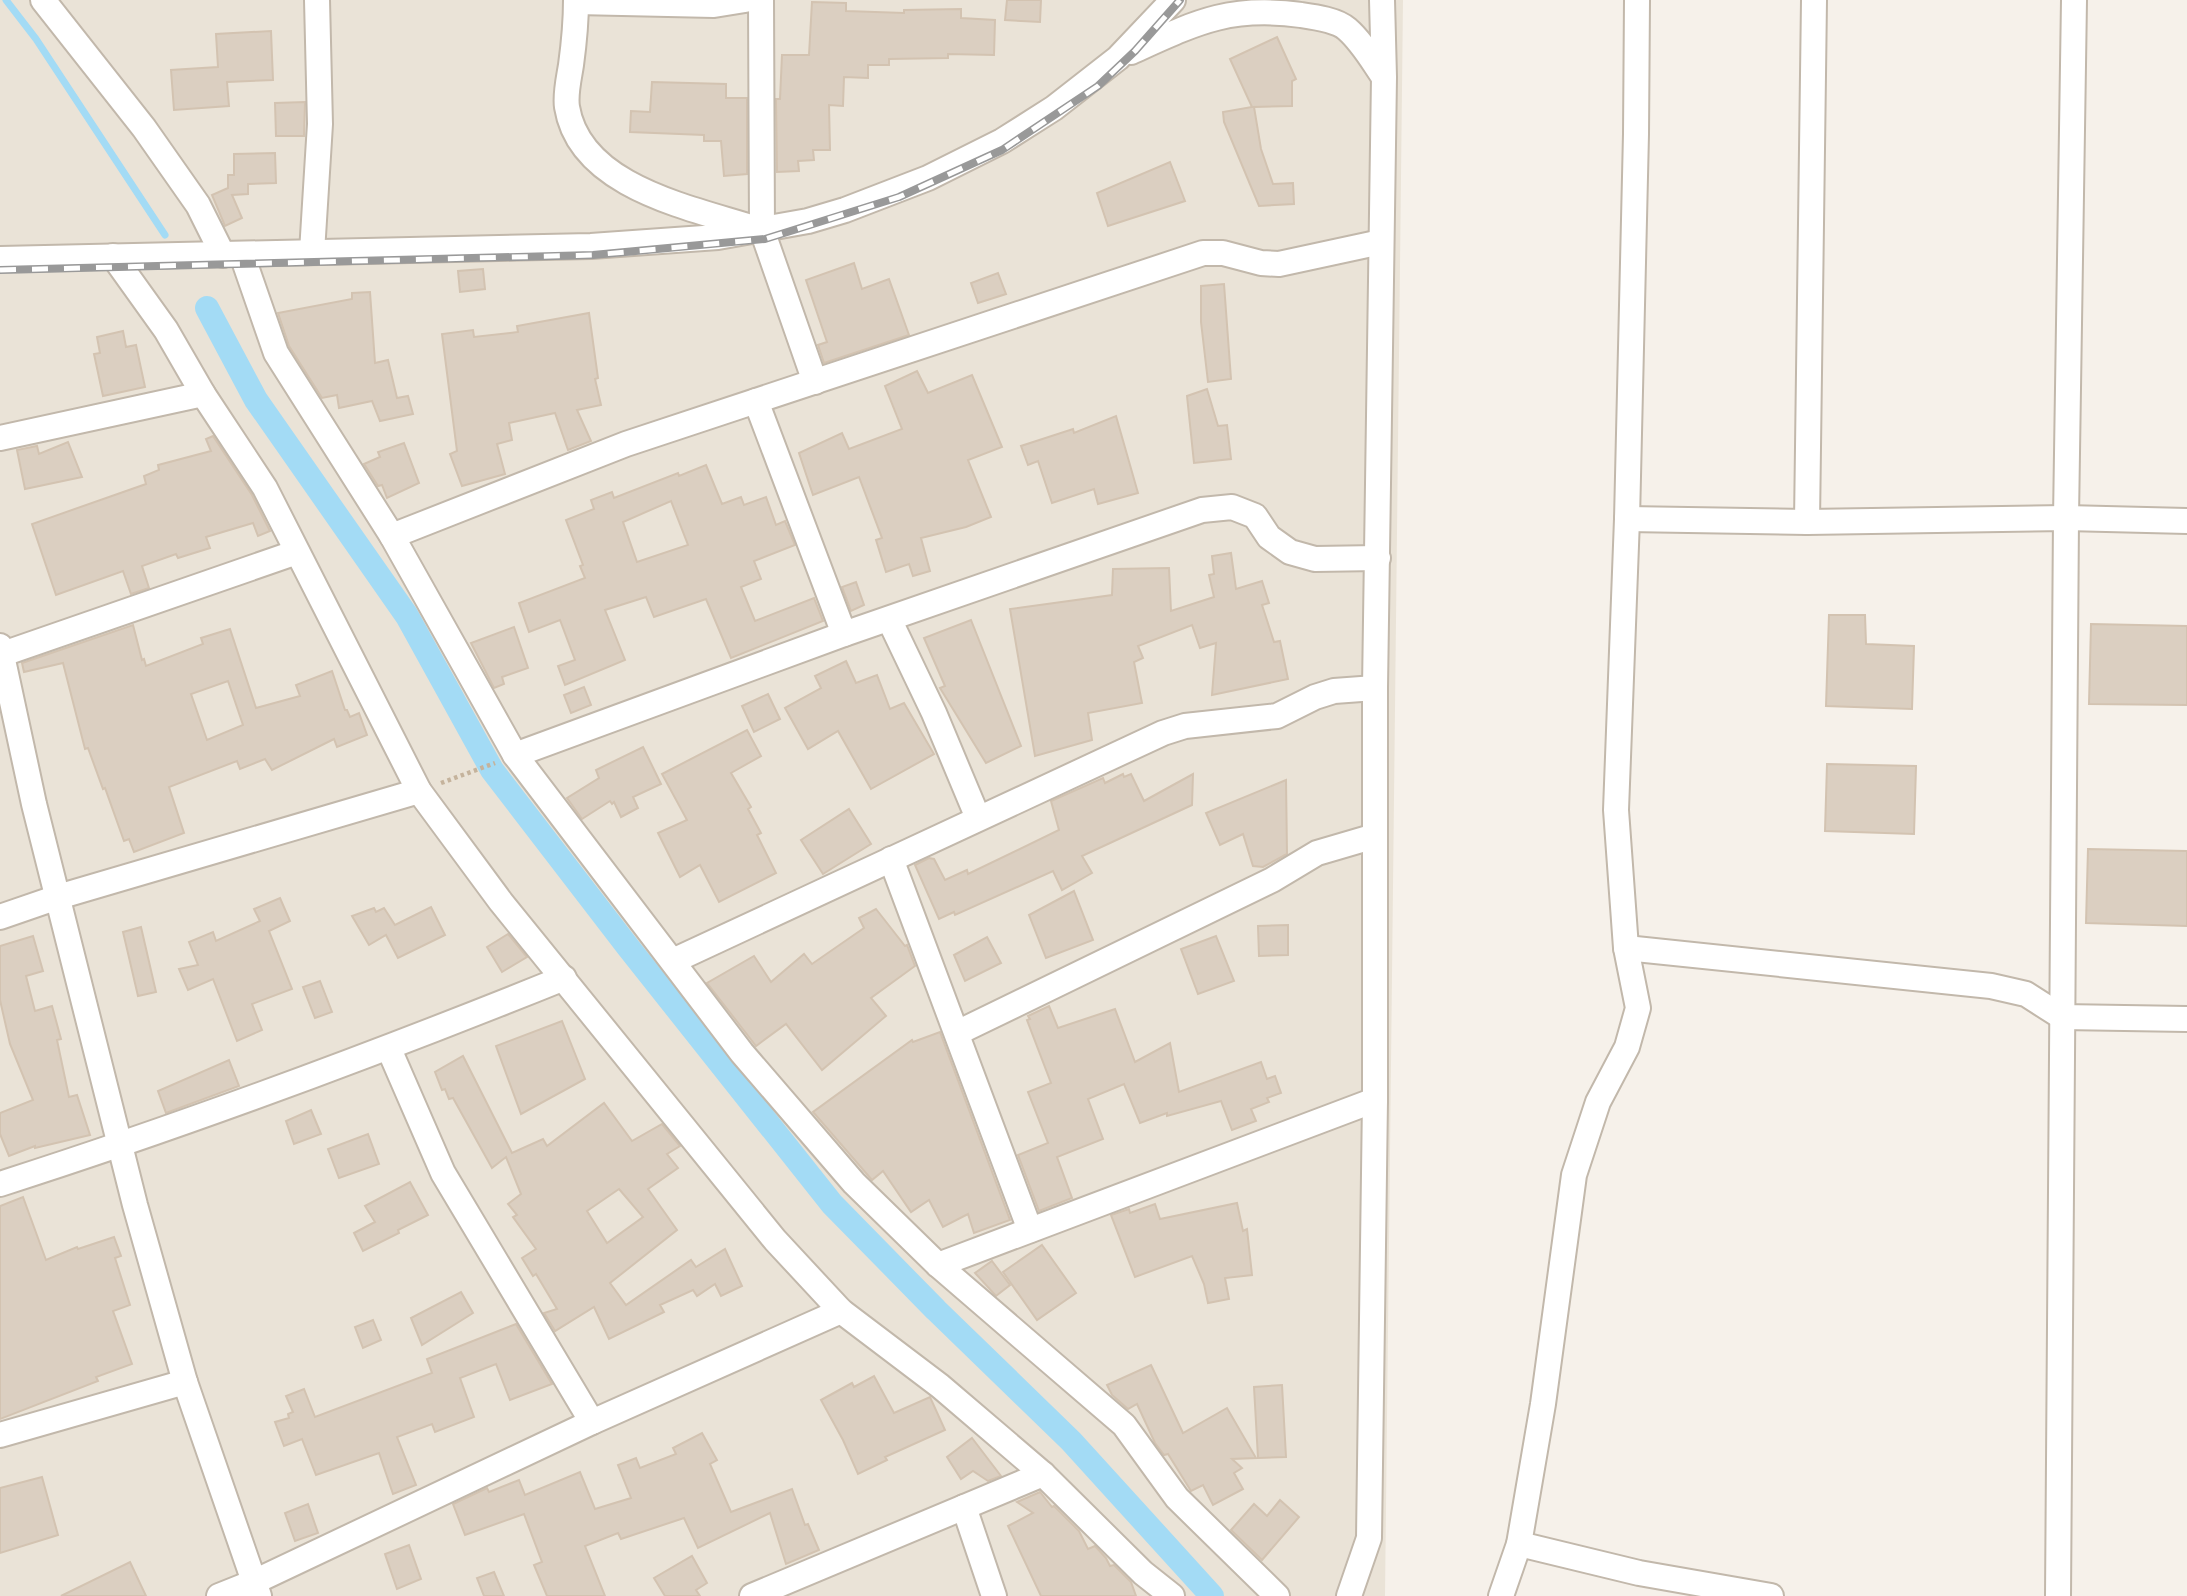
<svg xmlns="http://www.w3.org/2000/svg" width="2187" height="1596" font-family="Helvetica,sans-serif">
<rect width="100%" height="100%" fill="#f6f1ea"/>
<polygon fill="#eae3d7" points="0,0 1403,0 1385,1596 0,1596"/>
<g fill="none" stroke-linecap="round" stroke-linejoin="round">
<polyline stroke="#a3dbf5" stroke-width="7" points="6,0 36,39 165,235"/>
<polyline stroke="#a3dbf5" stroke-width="24" points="207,308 256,400 407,616 492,770 628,947 832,1204 936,1310 1071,1441 1212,1596"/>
</g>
<g fill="#dbcfc1" stroke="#d3c3b1" stroke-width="2" fill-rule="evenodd">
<polygon points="1007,0 1041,0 1040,22 1005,20"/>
<polygon points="812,2 846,3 846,11 904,13 904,10 961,9 961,18 995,20 994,55 948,54 948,58 889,59 889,65 868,65 868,78 844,77 843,106 829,105 830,150 813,150 814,160 798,161 799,171 777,172 776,99 780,99 782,55 809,55"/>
<polygon points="271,31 273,80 227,82 229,106 174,110 171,70 218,67 216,34"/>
<polygon points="1277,37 1296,79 1292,81 1292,106 1254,107 1261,149 1273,184 1293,183 1294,204 1259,206 1224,122 1223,112 1252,107 1230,59"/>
<polygon points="652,82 726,84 726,98 747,98 747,174 724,176 721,141 704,141 704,135 630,132 631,111 650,112"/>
<polygon points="305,102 304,136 276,136 275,103"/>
<polygon points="275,153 276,183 248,184 248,194 232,195 242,218 225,226 212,195 228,188 228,175 234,175 234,154"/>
<polygon points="1170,162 1185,201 1108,226 1097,193"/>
<polygon points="854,263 862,289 889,279 909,335 824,363 818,345 827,342 806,280"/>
<polygon points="483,269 485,289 460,292 458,271"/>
<polygon points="998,273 1006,294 978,303 971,283"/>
<polygon points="1224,284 1231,379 1208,382 1201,322 1201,286"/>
<polygon points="370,292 375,363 388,360 397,398 408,396 413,414 380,421 372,401 339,408 337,395 322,398 289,346 278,313 352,299 352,293"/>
<polygon points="589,313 598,378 595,379 601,405 577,410 591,441 568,450 555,413 509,423 512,440 497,444 505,474 462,486 450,454 457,451 442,334 473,330 474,337 518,332 517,326"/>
<polygon points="123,331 126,347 136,345 145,387 103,396 94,354 100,353 97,337"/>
<polygon points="917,371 928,393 972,375 1002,447 968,460 991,517 966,527 921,538 930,571 913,576 909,564 886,572 876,540 882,538 859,477 813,495 799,453 842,433 849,449 902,429 885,386"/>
<polygon points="1207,389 1218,426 1227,425 1231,459 1194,463 1187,396"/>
<polygon points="1116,416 1138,493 1098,504 1094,489 1052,503 1038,461 1028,465 1021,446 1073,429 1074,433"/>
<polygon points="213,436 252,495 270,531 258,536 253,523 206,537 210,548 178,558 176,554 142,566 149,588 131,594 123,571 56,595 32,524 146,484 144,476 159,470 158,465 211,451 206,439"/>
<polygon points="68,442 82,477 25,489 17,450 37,446 39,454"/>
<polygon points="404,443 419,483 387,498 382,485 378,486 364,464 380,457 378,452"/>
<path d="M706 465 722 504 741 497 744 505 766 497 776 525 785 521 795 545 754 561 761 579 741 587 755 621 814 598 823 621 731 658 706 599 654 617 646 597 605 610 625 660 565 685 558 666 575 660 560 620 529 632 519 603 585 578 580 566 583 565 566 520 594 509 591 500 612 492 614 498 678 473 679 476ZM671 501 688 545 637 562 623 522Z"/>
<polygon points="1231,553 1236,589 1262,581 1269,603 1262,605 1274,642 1280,641 1288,679 1212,695 1216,643 1200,648 1192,625 1138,646 1143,658 1134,662 1142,703 1088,713 1092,740 1035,756 1010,609 1112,595 1113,569 1169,568 1171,611 1214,597 1209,575 1214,574 1212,556"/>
<polygon points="856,582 864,605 851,611 842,587"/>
<polygon points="1829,615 1865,615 1866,644 1914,646 1912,709 1826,706"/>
<polygon points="971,620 1021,746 986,763 940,688 945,686 924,638"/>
<polygon points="2091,624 2187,626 2187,705 2089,704"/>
<path d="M133 625 142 660 144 659 146 666 203 644 201 638 230 629 256 708 300 696 296 685 332 671 345 710H347L350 717 359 713 367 735 337 747 334 739 272 770 265 759 240 769 237 761 169 787 184 833 134 852 129 839 124 841 105 788 103 789 88 748 85 749 63 663 24 672 22 663ZM228 681 243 725 207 740 191 694Z"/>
<polygon points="514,627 528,668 502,677 504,684 494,688 471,643"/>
<polygon points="846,661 856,683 877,675 890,709 904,703 934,754 871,789 838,731 808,749 785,708 821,688 815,676"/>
<polygon points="584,687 591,705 571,713 564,695"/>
<polygon points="768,694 780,719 754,732 742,706"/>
<polygon points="747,730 761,756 731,773 751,807 748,809 761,833 757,835 776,873 719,902 700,865 680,877 658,833 687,820 662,774"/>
<polygon points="643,747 661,784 633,797 638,808 621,817 614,802 612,804 610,801 582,819 567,798 599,778 596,770"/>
<polygon points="1827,764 1916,766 1914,834 1825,831"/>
<polygon points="1123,774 1124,777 1131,774 1144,801 1193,774 1192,805 1082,856 1092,873 1062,890 1053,871 955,915 954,912 939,919 915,865 929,858 934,859 945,880 967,870 968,874 1059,830 1051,801 1103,778 1105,783"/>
<polygon points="1286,780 1287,854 1263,867 1253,866 1243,834 1220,845 1206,813"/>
<polygon points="849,809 871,844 823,874 801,840"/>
<polygon points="2088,849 2187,851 2187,926 2086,923"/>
<polygon points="1074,891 1093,940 1046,958 1029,915"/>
<polygon points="280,898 290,921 269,931 292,989 252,1004 262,1030 237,1041 213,979 188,990 179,969 198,965 189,942 213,932 216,941 260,921 254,909"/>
<polygon points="431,907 445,935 398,958 386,935 369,945 352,916 374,908 376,912 384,908 395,925"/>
<polygon points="876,909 905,946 907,945 915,966 871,998 886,1016 822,1070 786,1024 756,1046 707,983 754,956 771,982 804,954 812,964 864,928 859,918"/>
<polygon points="1288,925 1288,955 1259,956 1258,926"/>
<polygon points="141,927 156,992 138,996 123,932"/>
<polygon points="508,934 527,957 502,972 487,947"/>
<polygon points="33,936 43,971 26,976 35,1011 52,1006 61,1039 57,1040 69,1097 77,1095 90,1135 35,1148 35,1146 9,1156 0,1134 0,1113 33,1100 10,1044 0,1000 0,946"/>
<polygon points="1216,936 1234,981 1198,994 1181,949"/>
<polygon points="987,937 1001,963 965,981 954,955"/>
<polygon points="320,981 332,1012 315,1018 303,987"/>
<polygon points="1049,1006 1058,1028 1115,1009 1135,1062 1170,1043 1179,1092 1261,1062 1267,1079 1275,1076 1281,1093 1267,1098 1269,1102 1251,1109 1256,1121 1232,1130 1221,1101 1167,1116 1167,1113 1140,1123 1124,1084 1088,1099 1103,1139 1057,1157 1072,1198 1039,1211 1018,1155 1048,1143 1028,1092 1051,1083 1027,1020 1030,1019 1028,1016"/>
<polygon points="562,1021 585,1079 521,1114 496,1046"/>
<polygon points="940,1032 1010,1220 974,1233 968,1214 943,1227 929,1200 911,1212 883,1171 872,1180 813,1112 912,1040 913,1042"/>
<path d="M463 1056 512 1153 543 1139 547 1146 604 1103 632 1141 662 1124 680 1146 667 1154 678 1168 648 1189 677 1230 610 1283 626 1305 691 1260 696 1267 725 1249 742 1286 721 1296 715 1284 697 1296 693 1290 660 1305 664 1312 609 1339 594 1307 555 1331 544 1313 557 1309 536 1274 533 1276 522 1258 536 1249 513 1217 517 1215 508 1204 521 1194 506 1157 492 1168 453 1098 449 1099 445 1089 442 1090 435 1072ZM619 1189 643 1217 607 1243 587 1211Z"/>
<polygon points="229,1060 239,1086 166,1113 158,1091"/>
<polygon points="311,1110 321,1134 294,1144 286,1121"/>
<polygon points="368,1134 379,1164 339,1178 328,1149"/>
<polygon points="410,1182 428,1215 398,1230 399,1233 363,1251 354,1233 375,1222 365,1206"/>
<polygon points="23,1197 46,1260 77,1247 78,1249 114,1237 121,1256 115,1258 130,1305 113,1311 132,1364 96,1377 98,1381 0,1419 0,1206"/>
<polygon points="1237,1203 1243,1231 1247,1229 1252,1275 1225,1278 1229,1299 1208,1303 1204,1284 1192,1256 1135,1277 1111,1215 1129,1209 1130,1213 1155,1204 1160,1219"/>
<polygon points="1042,1245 1076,1293 1037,1320 1003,1272"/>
<polygon points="992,1261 1010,1285 996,1296 975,1273"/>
<polygon points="461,1292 473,1313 422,1345 411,1318"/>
<polygon points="373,1320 381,1340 363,1348 355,1327"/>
<polygon points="516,1324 552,1384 510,1400 496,1364 460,1378 474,1417 435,1432 432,1424 397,1437 416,1485 393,1494 379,1453 316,1475 302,1439 284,1446 275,1422 289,1418 288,1414 293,1412 286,1396 304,1389 315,1417 432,1373 427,1359"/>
<polygon points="1151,1365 1183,1433 1227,1408 1256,1458 1232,1459 1242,1468 1234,1473 1243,1489 1213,1505 1203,1485 1191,1491 1168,1454 1164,1455 1155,1443 1137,1404 1128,1409 1112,1395 1107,1385"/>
<polygon points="874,1376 894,1413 930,1397 945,1430 885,1457 887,1460 858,1474 843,1440 821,1400 852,1383 854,1387"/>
<polygon points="1282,1385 1286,1457 1258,1458 1254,1387"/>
<polygon points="702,1433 717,1460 710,1464 731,1512 792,1489 805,1525 808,1524 819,1550 786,1564 770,1513 698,1548 684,1518 621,1539 618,1533 585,1546 605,1596 547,1596 534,1565 542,1562 524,1514 465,1535 453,1504 487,1488 489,1492 519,1480 525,1495 580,1472 595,1509 631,1498 618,1465 636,1458 640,1468 676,1454 673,1448"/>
<polygon points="972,1438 1001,1476 988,1481 973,1471 961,1479 947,1457"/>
<polygon points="42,1477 58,1535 0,1553 0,1488"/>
<polygon points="1040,1492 1052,1507 1054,1506 1079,1531 1088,1549 1095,1546 1106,1558 1110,1566 1114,1565 1131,1582 1136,1596 1041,1596 1008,1526 1033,1513 1017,1502"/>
<polygon points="1280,1500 1299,1517 1262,1560 1231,1530 1254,1504 1267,1516"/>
<polygon points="308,1504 318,1533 295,1541 285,1513"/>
<polygon points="409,1545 421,1579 397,1589 385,1554"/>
<polygon points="692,1556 707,1583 696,1590 700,1596 665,1596 654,1578"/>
<polygon points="130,1562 146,1596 61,1596"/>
<polygon points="494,1572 504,1596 484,1596 477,1578"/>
</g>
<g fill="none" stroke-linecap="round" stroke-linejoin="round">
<g stroke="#c2b8ab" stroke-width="28">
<g id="minor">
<polyline points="43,0 144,128 198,205 223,255"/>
<path d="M576 0C576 22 574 43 571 65 569 78 565 94 567 107 580 188 693 208 757 229"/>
<polyline points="761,0 762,230 815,382"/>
<polyline points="576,2 714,5 745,0"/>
<path d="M1131 52C1195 23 1229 5 1301 15 1315 17 1337 20 1347 29 1362 42 1372 60 1383 76"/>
<polyline points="312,252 320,124 317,0"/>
<polyline points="242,255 276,353 392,536 515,755 742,1053 854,1183 938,1265 1124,1425 1177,1498 1277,1596"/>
<polyline points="113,256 166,330 203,394 265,488 419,791 501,902 775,1240 841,1311 940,1386 1043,1474 1143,1573 1172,1596"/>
<polyline points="0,259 591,246 718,237 808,221 845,210 928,178 1002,141 1054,108 1118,58 1173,0"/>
<polyline points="756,401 844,634"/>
<polyline points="0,438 203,394"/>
<polyline points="1627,519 1807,522 2066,518 2187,521"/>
<polyline points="1807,522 1814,0"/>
<polyline points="392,536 626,444 1203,253 1223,253 1261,263 1279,264 1381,242"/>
<polyline points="889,619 934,713 978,818"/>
<polyline points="0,646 34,804 135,1205 185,1382 259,1596"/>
<polyline points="0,655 297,552"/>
<polyline points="515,755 844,634 1202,510 1232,507 1255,516 1269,537 1290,552 1315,559 1378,558"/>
<polyline points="891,859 1030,1230"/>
<polyline points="0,917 58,897 419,791"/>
<polyline points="1626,948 1991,986 2026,994 2062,1017 2187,1019"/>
<polyline points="673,961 1163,733 1185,726 1277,716 1315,697 1334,691 1375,688"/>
<polyline points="957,1033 1272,880 1317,853 1375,836"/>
<polyline points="389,1049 443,1173 592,1422"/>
<path d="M0 1184C191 1123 378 1053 564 978"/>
<polyline points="938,1265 1375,1100"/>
<polyline points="0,1435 185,1382"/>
<polyline points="964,1507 994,1596"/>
<polyline points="1519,1544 1639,1573 1771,1596"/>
<polyline points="219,1596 254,1582 592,1422 841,1311"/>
<polyline points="752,1596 1043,1474"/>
<polyline points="1349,1596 1369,1538 1375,1100 1375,688 1384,77 1382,0"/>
<polyline points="1501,1596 1519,1544 1543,1404 1574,1175 1598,1102 1627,1047 1638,1008 1626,948 1616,810 1627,519 1636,134 1637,0"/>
<polyline points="2058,1596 2066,518 2074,0"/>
</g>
</g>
<polyline stroke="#c5b39c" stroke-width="4.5" stroke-dasharray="3.5 3.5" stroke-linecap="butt" points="441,783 495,763"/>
<use href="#minor" stroke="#fff" stroke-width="24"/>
<g stroke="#999" stroke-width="8">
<polyline id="rail" points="0,270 593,255 765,239 899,197 1002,150 1098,86 1135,51 1180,0"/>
</g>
<use href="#rail" stroke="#fff" stroke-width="5" stroke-dasharray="16" stroke-linecap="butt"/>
</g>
</svg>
